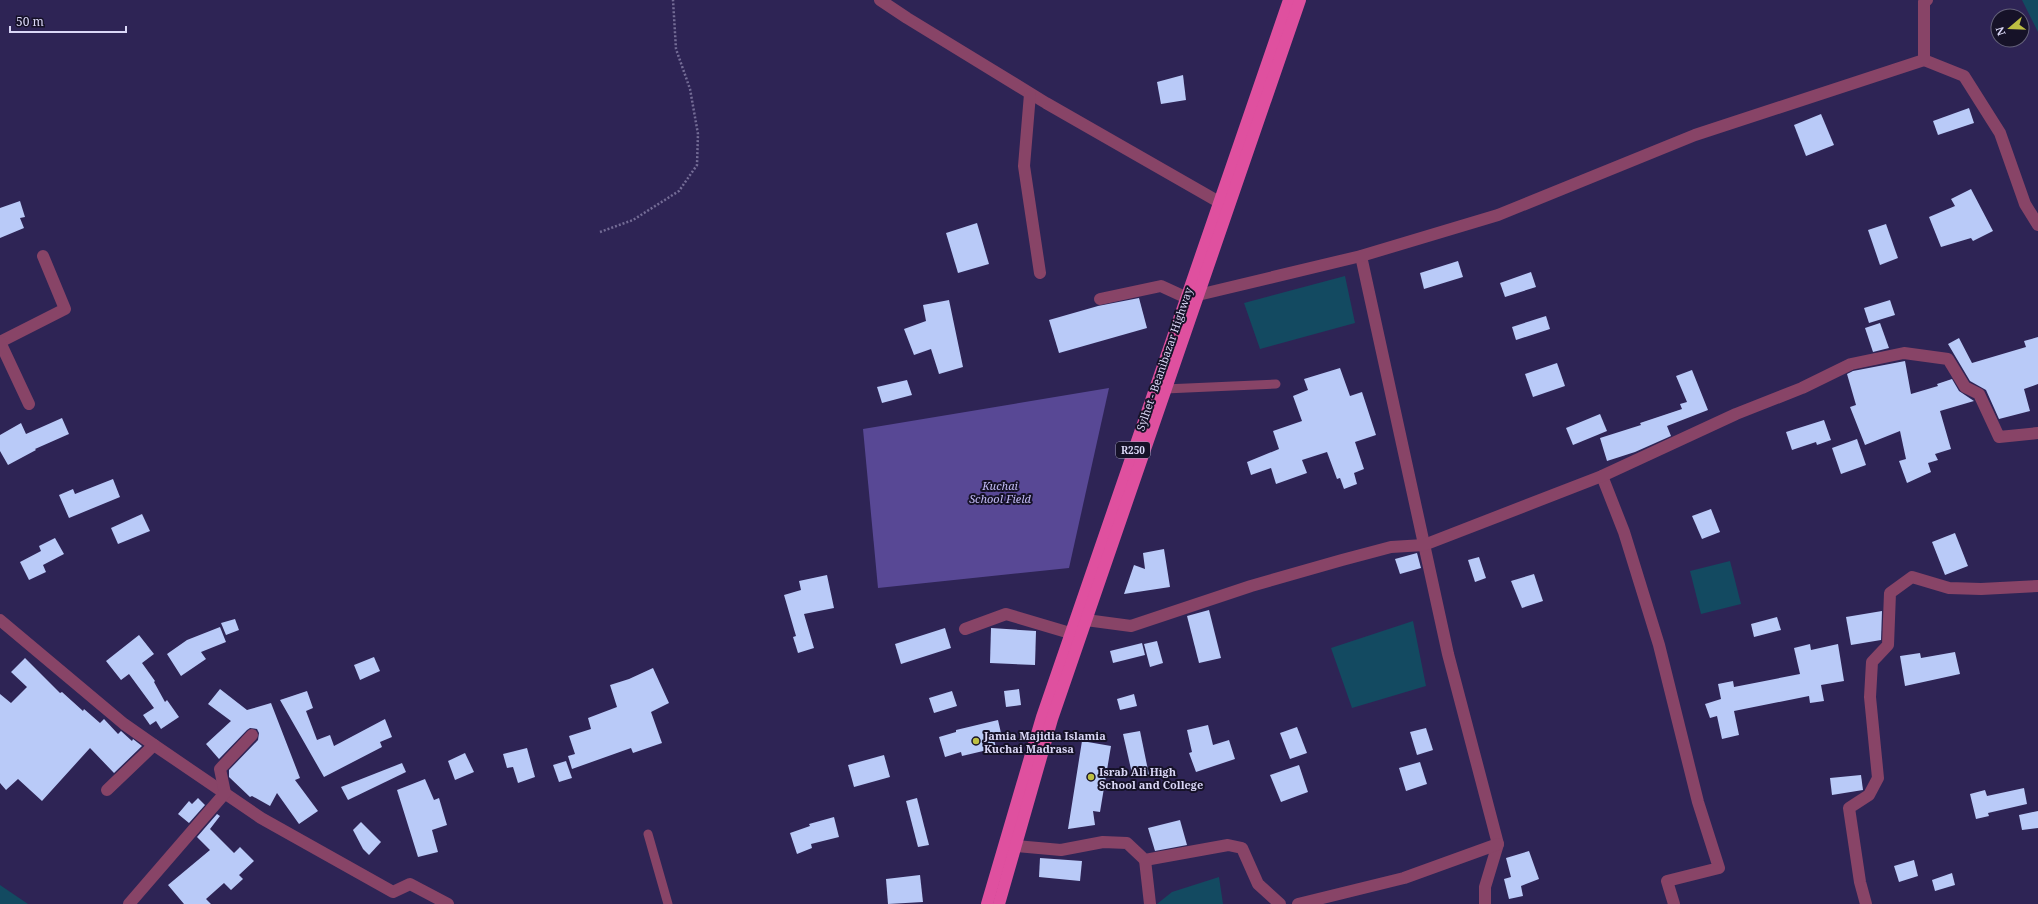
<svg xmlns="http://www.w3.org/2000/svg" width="2038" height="904" font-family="'Noto Serif',serif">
<rect width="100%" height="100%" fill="#2e2455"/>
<polygon fill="#584895" points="1109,388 1069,568 878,588 863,429"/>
<g fill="#134a61">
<polygon points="2022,0 2038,0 2038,32"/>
<polygon points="1345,276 1355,323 1260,349 1244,303"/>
<polygon points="1730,561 1741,604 1701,614 1690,571"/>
<polygon points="1413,621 1426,686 1352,708 1331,648"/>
<polygon points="1219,877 1223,904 1157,904 1172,892"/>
<polygon points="0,885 28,904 0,904"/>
</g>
<g fill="#b9caf8">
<polygon points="1183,75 1186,100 1161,104 1157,82"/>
<polygon points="1969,108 1974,123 1938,135 1933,121"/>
<polygon points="1821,114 1834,145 1806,156 1794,125"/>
<polygon points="1971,189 1993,231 1973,241 1971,238 1941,247 1929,217 1955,206 1951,199"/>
<polygon points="20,201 25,217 20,218 24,228 0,238 0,208"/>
<polygon points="977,223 989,264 958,273 946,233"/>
<polygon points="1886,224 1898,258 1880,265 1868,230"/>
<polygon points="1458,261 1463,277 1424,289 1420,273"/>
<polygon points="1531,272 1536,287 1505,297 1500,283"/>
<polygon points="1139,298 1147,328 1059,353 1049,320 1098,306"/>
<polygon points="949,300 963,367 939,374 931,349 914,355 904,329 926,321 923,305"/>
<polygon points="1890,300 1895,315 1869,323 1864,308"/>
<polygon points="1546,316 1550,329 1516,340 1512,327"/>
<polygon points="1880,323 1889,348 1873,352 1865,328"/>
<polygon points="2038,337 2038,384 2024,389 2030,411 1999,419 1986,390 1970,381 1948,344 1959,338 1972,363 2026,347 2024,341"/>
<polygon points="1905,361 1911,394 1938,386 1937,384 1952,379 1959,391 1974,401 1940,411 1951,449 1935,454 1938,460 1928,463 1931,472 1907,483 1899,461 1906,459 1900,431 1865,445 1850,407 1856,405 1847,374 1853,371"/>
<polygon points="1557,363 1565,386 1533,397 1525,374"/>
<polygon points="1340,368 1350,396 1362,392 1376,435 1355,442 1364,469 1354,473 1357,484 1344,489 1340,478 1337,479 1327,452 1302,460 1307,473 1276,484 1271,468 1251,475 1247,462 1279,449 1273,431 1302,421 1293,396 1308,390 1304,379"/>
<polygon points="1692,370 1708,410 1667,426 1671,436 1635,452 1607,461 1600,438 1641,425 1640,423 1682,409 1680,404 1687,402 1676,376"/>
<polygon points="907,380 912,395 882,403 877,387"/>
<polygon points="1600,414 1607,431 1573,445 1566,428"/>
<polygon points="62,418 69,434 35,449 36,450 8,465 0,451 0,435 21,423 26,434"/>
<polygon points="1824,420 1831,440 1817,445 1816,442 1792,450 1786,432"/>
<polygon points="1857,439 1866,465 1841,474 1832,448"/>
<polygon points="113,479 120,497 69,518 59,495 73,489 75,494"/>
<polygon points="1711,509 1720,532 1702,539 1692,516"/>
<polygon points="142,514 150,531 118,544 111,528"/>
<polygon points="1955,533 1968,566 1945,575 1932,542"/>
<polygon points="55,538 64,554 43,565 46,572 29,580 20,562 41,551 39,546"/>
<polygon points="1164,549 1170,587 1124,594 1134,565 1145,569 1143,553"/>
<polygon points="1417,553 1421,568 1400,574 1395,559"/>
<polygon points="1479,557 1486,578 1475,582 1468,560"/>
<polygon points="1534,574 1543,601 1522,608 1511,581"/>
<polygon points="827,575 834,608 804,614 814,648 798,653 793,637 796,636 784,595 801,590 799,581"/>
<polygon points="1209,610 1221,658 1199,663 1187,616"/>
<polygon points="1882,611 1881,640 1851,645 1846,617"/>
<polygon points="1777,617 1781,630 1754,637 1751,624"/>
<polygon points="235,619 239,630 226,635 221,623"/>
<polygon points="220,627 226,642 201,652 206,659 181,676 167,654 187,640"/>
<polygon points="945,628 951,648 901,664 895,644"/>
<polygon points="991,628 1036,631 1035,665 990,663"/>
<polygon points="139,635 154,654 142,663 155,681 154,682 165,702 167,700 179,717 161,729 156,721 150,725 143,715 154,708 129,674 121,680 106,661"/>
<polygon points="1157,641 1163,663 1150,667 1144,644"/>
<polygon points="1142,643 1145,655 1113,663 1110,651"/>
<polygon points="1810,644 1811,650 1838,644 1844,681 1821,685 1824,701 1810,703 1809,696 1734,711 1739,735 1722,739 1717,716 1710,718 1705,704 1721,699 1718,684 1733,681 1734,687 1800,674 1794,648"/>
<polygon points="1955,652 1960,674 1905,686 1900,656 1920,653 1921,658"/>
<polygon points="374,657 380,671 360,680 354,665"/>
<polygon points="25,658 60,693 62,692 83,711 84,709 100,723 104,719 118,734 121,731 132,741 133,739 142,746 114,773 90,748 42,801 18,779 6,790 0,783 0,694 11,703 27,687 11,672"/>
<polygon points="653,668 669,703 651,712 662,743 633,753 631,748 572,769 568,756 575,754 569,736 591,729 588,718 617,707 610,685 629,679"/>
<polygon points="220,689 247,710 271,703 300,778 295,780 318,811 299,824 277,793 270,806 252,796 250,797 229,777 229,770 258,740 259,733 257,729 250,728 247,730 219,759 206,744 231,721 208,704"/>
<polygon points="1019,689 1021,705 1006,707 1004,691"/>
<polygon points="307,691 313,708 306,711 317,740 330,735 334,746 385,719 392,737 380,742 382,747 324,777 280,700"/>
<polygon points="952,691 957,706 934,713 929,698"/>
<polygon points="1134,694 1137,706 1120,710 1117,699"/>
<polygon points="998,720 1001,733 993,735 996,748 962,756 961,752 945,757 939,737 956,732 956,730"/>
<polygon points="1208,725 1213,745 1229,740 1235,759 1196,772 1189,753 1192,752 1187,730"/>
<polygon points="1297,727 1307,753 1290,759 1280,733"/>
<polygon points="1426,728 1433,750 1417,755 1410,732"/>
<polygon points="1140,731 1149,775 1133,778 1123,734"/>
<polygon points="1082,741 1111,746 1100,812 1093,811 1095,825 1068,829"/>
<polygon points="527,748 535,777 518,783 513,767 507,768 503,754"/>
<polygon points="465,753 474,772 455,780 448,761"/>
<polygon points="884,755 890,777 854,787 848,765"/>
<polygon points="566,761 572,778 559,782 553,765"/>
<polygon points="1420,762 1427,784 1406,791 1399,768"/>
<polygon points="402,763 406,772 348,800 341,787"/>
<polygon points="1299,765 1308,792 1281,802 1270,775"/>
<polygon points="1861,775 1863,790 1832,795 1830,778"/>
<polygon points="425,779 434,800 439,798 447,825 432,830 438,852 418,857 397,790"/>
<polygon points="2024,788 2027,804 1988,813 1989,816 1976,819 1970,794 1985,790 1987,796"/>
<polygon points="198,798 205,805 189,823 178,814 189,801 192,804"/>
<polygon points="917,798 929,845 918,847 906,801"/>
<polygon points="2038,811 2038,828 2022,830 2019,815"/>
<polygon points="217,814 220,816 210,829 234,853 240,847 254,861 239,875 243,879 231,890 224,883 206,899 211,904 184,904 168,885 210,850 197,837"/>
<polygon points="834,817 839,837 811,844 812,848 797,854 790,833 810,826 809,824"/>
<polygon points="1180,820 1187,845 1155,851 1148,828"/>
<polygon points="361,822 381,842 369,855 363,849 353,830"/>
<polygon points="1529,851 1539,879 1521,886 1523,896 1509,899 1504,879 1511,877 1506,858"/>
<polygon points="1040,858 1082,861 1080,881 1039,877"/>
<polygon points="1914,860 1918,876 1899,882 1894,866"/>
<polygon points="1952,873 1955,885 1935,891 1932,880"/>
<polygon points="920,875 923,902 888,904 886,879"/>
</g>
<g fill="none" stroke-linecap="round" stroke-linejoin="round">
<polyline stroke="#746c96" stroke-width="2.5" stroke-dasharray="2 2" stroke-linecap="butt" points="600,232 633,220 679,191 697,165 698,134 690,89 676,49 673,0"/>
<g stroke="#884467" stroke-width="9">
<polyline points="1165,389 1276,384"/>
<polyline points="648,834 668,904"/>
</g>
<g stroke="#884467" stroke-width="12">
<polyline points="880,0 907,18 1046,103 1219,202"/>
<polyline points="1924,60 1964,76 2000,133 2025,204 2038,225"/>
<polyline points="1030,94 1024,166 1040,273"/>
<polyline points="1361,256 1448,654 1498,844 1485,887 1485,904"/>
<polyline points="1198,295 1361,256 1498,215 1695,135 1924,60 1924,2 1927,0"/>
<polyline points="1100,299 1161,286 1185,297"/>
<polyline points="0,342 65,309 43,256"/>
<polyline points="0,342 29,404"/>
<polyline points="1602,476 1624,532 1659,645 1698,802 1719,868 1667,881 1674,904"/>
<polyline points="0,620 124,724 154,745 261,818 393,892 410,884 448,904"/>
<polyline points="1086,620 1131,626 1251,586 1342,560 1391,547 1424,545 1602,476 1736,414 1802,388 1851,364 1904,353 1948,359 1965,387 1979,394 1999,437 2038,433"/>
<polyline points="965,629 1006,614 1070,633"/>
<polyline points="107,790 154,745"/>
<polyline points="1015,846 1061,850 1103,842 1127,843 1145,860 1228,845 1242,848 1258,884 1280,904"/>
<polyline points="1145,860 1150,904"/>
<polyline points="129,904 225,793 220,769 252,735"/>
<polyline points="1298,904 1404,878 1498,844"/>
<polyline points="1866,904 1860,882 1849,808 1869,795 1878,778 1870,697 1872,662 1888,645 1890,593 1912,577 1949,588 1981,589 2038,586"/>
</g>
<g stroke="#df509f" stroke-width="12">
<polyline points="987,904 1042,717 1289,0"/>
<polyline points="999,904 1052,719 1300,0"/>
</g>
</g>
<g fill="#bdbf42" stroke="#161228" stroke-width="1.5">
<circle cx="976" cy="741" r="4"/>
<circle cx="1091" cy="777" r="4"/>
</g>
<g text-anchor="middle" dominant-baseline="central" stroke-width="4" stroke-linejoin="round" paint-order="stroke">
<rect fill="#161228" stroke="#9f9cb8" stroke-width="1" x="1116" y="442" width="34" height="16" rx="3"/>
<g font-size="10" font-weight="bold" fill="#dad7f6">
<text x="1133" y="450">R250</text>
</g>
<g font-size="11" fill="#dad7f6" stroke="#161228">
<text transform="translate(1164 359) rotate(-71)">Sylhet - Beanibazar Highway</text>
</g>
<g font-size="11" font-style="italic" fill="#c1baf3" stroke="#161228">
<text x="1000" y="485">Kuchai<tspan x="1000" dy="13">School Field</tspan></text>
</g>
<g font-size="11" font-weight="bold" fill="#dad7f6" stroke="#161228" text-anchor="start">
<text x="984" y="735">Jamia Majidia Islamia<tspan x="984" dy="13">Kuchai Madrasa</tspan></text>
<text x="1099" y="771">Israb Ali High<tspan x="1099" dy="13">School and College</tspan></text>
</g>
</g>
<g transform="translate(2010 28) rotate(251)"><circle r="19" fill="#161228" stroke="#64617a"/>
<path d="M0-3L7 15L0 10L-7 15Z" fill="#bdbf42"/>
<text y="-6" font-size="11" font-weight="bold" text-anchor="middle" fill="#dad7f6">N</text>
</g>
<path d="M10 26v6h116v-6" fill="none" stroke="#dad7f6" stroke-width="2"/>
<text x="16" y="26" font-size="12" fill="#dad7f6" stroke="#161228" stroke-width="3" paint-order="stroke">50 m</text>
</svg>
